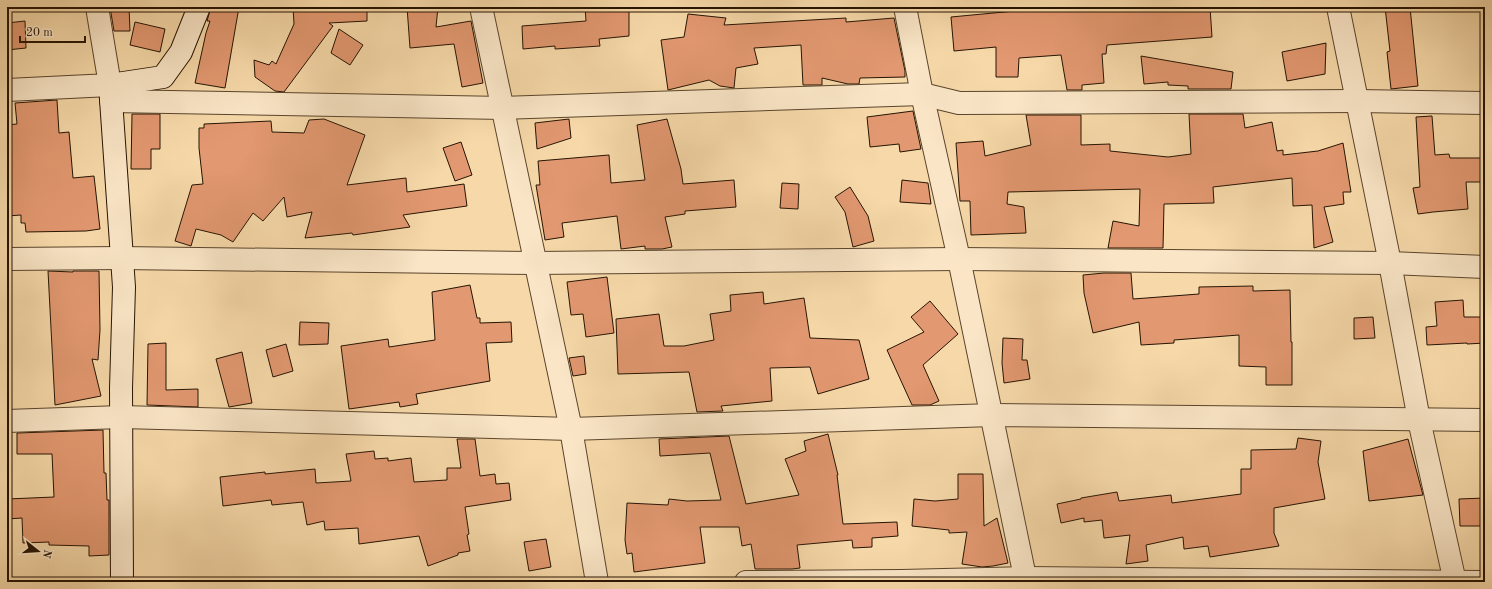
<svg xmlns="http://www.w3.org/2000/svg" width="1492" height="589" font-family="'Old Standard TT',serif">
<rect width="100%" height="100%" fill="#f7d9a9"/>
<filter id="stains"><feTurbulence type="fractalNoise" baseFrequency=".005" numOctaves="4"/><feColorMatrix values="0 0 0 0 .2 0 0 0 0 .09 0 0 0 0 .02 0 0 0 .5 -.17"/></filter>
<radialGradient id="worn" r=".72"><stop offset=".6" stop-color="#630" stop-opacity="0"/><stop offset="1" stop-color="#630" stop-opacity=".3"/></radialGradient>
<g fill="#e29870" stroke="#261403">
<polygon points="110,7 129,7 130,31 114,31"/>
<polygon points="211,7 239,7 225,88 195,83 206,33 210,21 207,21"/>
<polygon points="293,7 367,7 367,21 329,23 333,26 284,92 275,91 255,77 254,60 269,65 272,61 276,64 294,24"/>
<polygon points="407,7 438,7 436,27 471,21 483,83 462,87 454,44 410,48"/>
<polygon points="585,7 629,7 629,36 599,39 600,46 555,49 555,46 523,49 522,26 586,21"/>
<polygon points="1036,7 1210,7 1212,37 1107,45 1106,54 1102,54 1104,83 1082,85 1082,90 1067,90 1061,55 1019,58 1018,77 996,77 996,47 954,51 951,17 1036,9"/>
<polygon points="1385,7 1410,7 1418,86 1391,89 1387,52 1390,51"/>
<polygon points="688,14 726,18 724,25 846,18 846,22 894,18 905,71 905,77 860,78 859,84 848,84 822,78 822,85 803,85 801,45 754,48 758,64 736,68 734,88 720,86 709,80 668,90 661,40 684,37"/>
<polygon points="25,21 26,48 7,50 7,23"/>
<polygon points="135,22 165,29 160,52 130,45"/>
<polygon points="339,29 363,45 350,65 331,53"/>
<polygon points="1326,43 1325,74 1287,81 1282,52"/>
<polygon points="1141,56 1233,72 1231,89 1188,89 1188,86 1168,85 1168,82 1144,84"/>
<polygon points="57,100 59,133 69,132 73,178 94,176 100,229 86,231 26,232 25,223 21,223 21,215 7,216 7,172 10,171 7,125 17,124 15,103"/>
<polygon points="913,111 921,149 900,152 899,144 870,147 867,117"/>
<polygon points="132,114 160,114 160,149 151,149 151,169 131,169"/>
<polygon points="1189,114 1243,114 1245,128 1272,122 1277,151 1283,150 1283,155 1318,151 1343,143 1351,192 1343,192 1344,204 1324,207 1333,242 1314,248 1312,205 1293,206 1292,178 1213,187 1214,203 1164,204 1163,248 1108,248 1113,221 1139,226 1140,189 1008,192 1007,204 1024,207 1026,233 971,235 970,201 960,201 956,143 983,141 985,156 1031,145 1026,115 1081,115 1081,145 1110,144 1110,151 1168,157 1191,154"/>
<polygon points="1432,116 1435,155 1449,154 1450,158 1485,158 1485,182 1466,182 1468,209 1433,212 1418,214 1413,188 1420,187 1416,117"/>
<polygon points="324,119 365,135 347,185 406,178 407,192 464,184 467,206 403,215 410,227 353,235 352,233 305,238 312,212 287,217 284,197 263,221 253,213 233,242 221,235 196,229 191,246 175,241 192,185 203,184 199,148 199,128 204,128 204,124 271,121 272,132 304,133 309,120"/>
<polygon points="569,119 571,138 537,149 535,123"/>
<polygon points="667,119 681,169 683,184 734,180 736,207 685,211 685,214 665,217 672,247 662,249 645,249 645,246 621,249 617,216 562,223 564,237 545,240 536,185 540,185 538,161 609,155 611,183 645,180 637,125"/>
<polygon points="461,142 472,175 455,181 443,148"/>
<polygon points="902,180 928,183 931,204 900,202"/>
<polygon points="782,183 799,184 798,209 780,208"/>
<polygon points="850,187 868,216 874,241 853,247 845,212 835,197"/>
<polygon points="48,271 73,272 73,271 99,271 100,330 98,360 92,359 101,396 55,405"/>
<polygon points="1104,273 1131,273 1133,299 1199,294 1199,287 1253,286 1253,291 1290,290 1291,342 1292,342 1292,385 1266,385 1266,367 1239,366 1239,335 1174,340 1174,343 1141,345 1139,322 1093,333 1084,293 1083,275"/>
<polygon points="607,277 614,333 586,337 583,314 571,315 567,282"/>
<polygon points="470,285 477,318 480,318 480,323 511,322 512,342 486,343 490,381 416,394 418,404 400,407 399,402 349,409 341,346 388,339 389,347 435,340 432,292"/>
<polygon points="763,292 764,304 804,298 810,338 859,340 869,379 818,394 810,367 770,368 772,401 721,406 723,411 697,412 689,372 618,374 616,319 659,314 664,346 684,346 714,340 710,314 731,311 730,295"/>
<polygon points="1463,300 1464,317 1485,317 1485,343 1467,344 1467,343 1427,345 1426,327 1437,326 1435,302"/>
<polygon points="930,301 958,334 923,365 939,401 930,405 912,405 887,350 924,332 911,317"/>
<polygon points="1373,317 1375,338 1354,339 1354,318"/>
<polygon points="300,322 329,323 328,344 299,345"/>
<polygon points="1003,338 1023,339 1022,360 1027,360 1030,379 1004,383 1002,363"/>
<polygon points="166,343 166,390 198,389 198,407 147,405 148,344"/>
<polygon points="286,344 293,371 273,377 266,350"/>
<polygon points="242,352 252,403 229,407 216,359"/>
<polygon points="584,356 586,374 573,376 569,358"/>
<polygon points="103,430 104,473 106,473 107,500 109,500 109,555 89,556 89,546 49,545 49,542 23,543 22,518 7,519 7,499 54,497 52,454 17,454 17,433"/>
<polygon points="828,434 838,475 837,475 843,524 897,522 898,536 872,538 872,547 853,548 852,540 797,545 800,568 792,569 755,569 751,544 742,546 739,527 700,527 705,563 634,572 632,553 627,554 625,540 627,503 668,505 669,499 687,501 721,500 710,453 660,456 659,439 729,436 746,504 799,495 785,459 806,451 804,441"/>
<polygon points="1298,438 1321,441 1318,462 1325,499 1274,508 1274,533 1279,546 1210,557 1208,546 1184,549 1183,537 1146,545 1148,561 1126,564 1130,535 1104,538 1102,520 1084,522 1084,518 1061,523 1057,504 1081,499 1081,498 1117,492 1119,501 1171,495 1172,503 1241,494 1241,469 1251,469 1251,450 1296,449"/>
<polygon points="457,439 475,439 480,476 495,474 496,484 509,483 511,500 465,507 469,534 467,535 470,551 458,553 458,555 428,566 419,536 359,544 358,528 325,530 324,521 307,525 303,502 272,505 271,500 223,506 220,477 265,472 265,474 315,469 316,483 351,481 346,454 374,451 375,459 388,458 388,461 411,458 414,482 447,480 447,468 461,468"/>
<polygon points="1408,439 1423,495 1369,501 1363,451"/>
<polygon points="958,474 983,474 984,526 997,518 1008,563 993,566 982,567 962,564 967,532 949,533 949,530 912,526 914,499 935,501 958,499"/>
<polygon points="1485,498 1485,526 1460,526 1459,499"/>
<polygon points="546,539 551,567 529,571 524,542"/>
</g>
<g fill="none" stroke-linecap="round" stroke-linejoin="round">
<g stroke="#5a452c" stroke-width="24">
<g id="street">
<polyline points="481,7 571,429 597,582"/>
<polyline points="905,7 922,94 959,259 1026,582"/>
<polyline points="1338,7 1390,263 1419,420 1455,582"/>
<polyline points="7,90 110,85 97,7"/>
<polyline points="111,101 504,108 922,94 959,103 1357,101 1485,103"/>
<polyline points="7,259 121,258 535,263 959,259 1390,263 1485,267"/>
<polyline points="7,421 121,417 571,429 992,415 1485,420"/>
<polyline points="746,582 901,581 1025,578 1485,582"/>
</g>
</g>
<g stroke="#261403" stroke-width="24">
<polyline id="secondary" points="122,582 121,388 124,287 110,85 163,77 181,52 199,7"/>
</g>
<use href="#street" stroke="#fae6c7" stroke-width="22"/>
<use href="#secondary" stroke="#fae6c7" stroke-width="22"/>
</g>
<rect width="1492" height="589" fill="none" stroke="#f7d9a9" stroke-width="24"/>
<rect x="8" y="8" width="1476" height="573" fill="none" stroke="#261403" stroke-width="2"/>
<rect x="12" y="12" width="1468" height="565" fill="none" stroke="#261403"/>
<g transform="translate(38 551) rotate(107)" stroke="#fae6c7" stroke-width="3" paint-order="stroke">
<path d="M0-3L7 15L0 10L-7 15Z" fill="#261403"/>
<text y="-6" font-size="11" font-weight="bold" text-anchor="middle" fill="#261403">N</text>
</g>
<path d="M20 36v6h65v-6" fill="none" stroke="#261403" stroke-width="2"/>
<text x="26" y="36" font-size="12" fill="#261403" stroke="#fae6c7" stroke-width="3" paint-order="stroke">20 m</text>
<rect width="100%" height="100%" filter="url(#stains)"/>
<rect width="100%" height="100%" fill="url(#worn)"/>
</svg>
